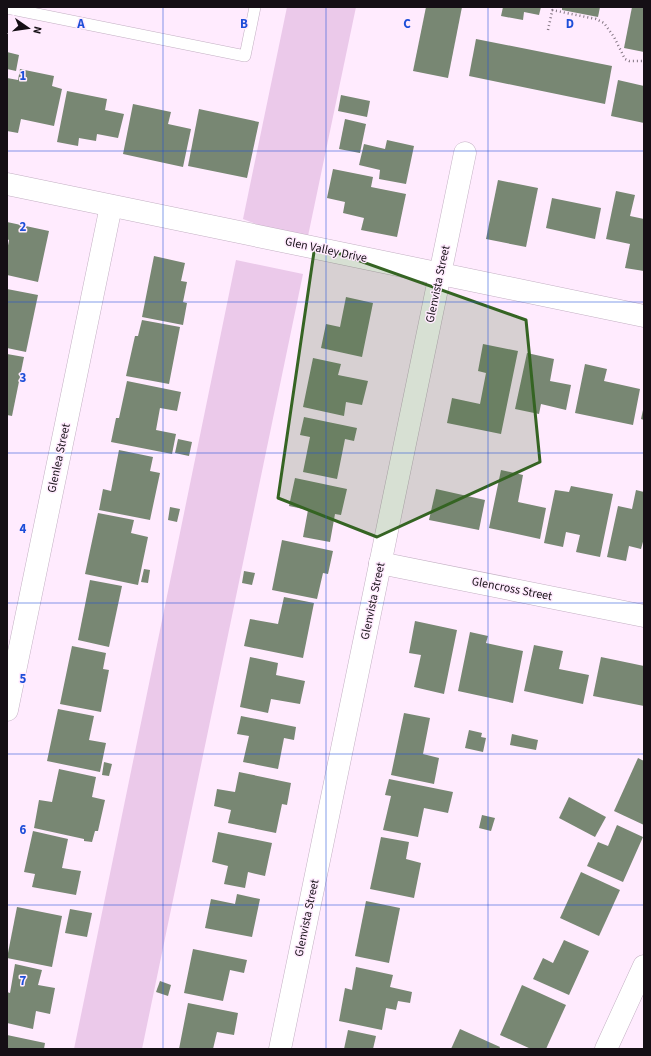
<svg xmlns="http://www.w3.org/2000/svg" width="651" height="1056" font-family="'Source Sans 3',sans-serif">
<rect width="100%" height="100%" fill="#ffebfe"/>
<g fill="#ebc9ea">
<polygon points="287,7 356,7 308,236 267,228 243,219"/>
<polygon points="236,260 303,274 142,1049 74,1049"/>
</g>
<g fill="#788773">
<polygon points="426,7 462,7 448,78 413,71"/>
<polygon points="503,7 541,7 539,15 524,12 523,20 501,16"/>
<polygon points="562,7 600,7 598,17 562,10"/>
<polygon points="632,7 644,7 644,52 624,48"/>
<polygon points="476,39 612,66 605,104 469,76"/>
<polygon points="7,52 19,55 16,71 7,69"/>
<polygon points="20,69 54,76 52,86 62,89 54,126 21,119 18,133 7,131 7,78 18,80"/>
<polygon points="618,80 644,86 644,123 611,116"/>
<polygon points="67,91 107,99 105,110 124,114 118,138 97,134 96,141 79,138 78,146 57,142"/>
<polygon points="341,95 370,101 367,117 338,111"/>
<polygon points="133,104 171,112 168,124 191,129 183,167 123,154"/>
<polygon points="199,109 259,122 247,178 188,166"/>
<polygon points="345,119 366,124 360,153 339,149"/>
<polygon points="387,140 414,146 406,184 379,179 380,170 359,165 364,144 385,149"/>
<polygon points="333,169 373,177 371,187 406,194 397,237 361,230 364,218 343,213 345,202 327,198"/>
<polygon points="498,180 538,188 526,247 486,239"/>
<polygon points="616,191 635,195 630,216 644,219 644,271 625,268 630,244 606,239"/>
<polygon points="552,198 601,208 595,239 546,228"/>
<polygon points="7,222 49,231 38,282 7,275 7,251 9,240 7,239"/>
<polygon points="154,256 185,263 181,281 187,282 183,302 187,303 183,325 142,317"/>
<polygon points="7,289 38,295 26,352 7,348"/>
<polygon points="346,297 373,303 362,357 321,348 326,324 340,327"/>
<polygon points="142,320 180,327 169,384 126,376 135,336 138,336"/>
<polygon points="483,344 518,351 501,434 447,423 452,398 480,404 486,373 478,371"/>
<polygon points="527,353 554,359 550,381 571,385 566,410 541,404 539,414 515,409"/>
<polygon points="7,354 24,357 12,416 7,415"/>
<polygon points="313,358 341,364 338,375 368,381 362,405 346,402 344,416 303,407"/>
<polygon points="585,364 607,369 604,381 640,389 633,425 575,413"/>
<polygon points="127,381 181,392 177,411 160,408 156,430 176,434 172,454 111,442 116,418 119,418"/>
<polygon points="643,410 644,410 644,420 641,419"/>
<polygon points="304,417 357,428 354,441 345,439 337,479 303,472 310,437 300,435"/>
<polygon points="178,439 192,442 189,456 175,453"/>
<polygon points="119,450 153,457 150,471 160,473 150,520 99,510 103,489 111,491"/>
<polygon points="501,470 523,475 518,502 546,508 540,539 489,528"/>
<polygon points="295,478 347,489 341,515 335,514 330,542 303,537 308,510 289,506"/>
<polygon points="571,486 613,494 600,557 576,552 580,535 566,532 563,547 544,543 555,490 569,492"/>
<polygon points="436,489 485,500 479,530 429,520"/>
<polygon points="636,490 644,492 644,538 641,549 629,546 626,561 607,557 618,506 632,509"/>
<polygon points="170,507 180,509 177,522 168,520"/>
<polygon points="98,513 134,520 131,533 148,537 138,585 85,574"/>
<polygon points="282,540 333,551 328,574 323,573 317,599 272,590"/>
<polygon points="144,569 150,570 148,583 141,582"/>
<polygon points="244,571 255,573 252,585 242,583"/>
<polygon points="90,580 122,586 109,647 78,640"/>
<polygon points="284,597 314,603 303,658 244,646 250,619 278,624"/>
<polygon points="415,621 457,630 444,694 414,687 421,655 409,653"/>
<polygon points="470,632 488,636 486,643 523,651 513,703 458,691"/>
<polygon points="534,645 563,651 559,669 589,675 583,704 524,691"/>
<polygon points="72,646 106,653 103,669 109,670 101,712 60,704"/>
<polygon points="250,657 278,663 276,675 305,681 300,704 271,699 268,713 240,707"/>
<polygon points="601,657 644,666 644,706 593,696"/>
<polygon points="58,709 94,716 89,740 106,743 100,772 47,761"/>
<polygon points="404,713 430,718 423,754 439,758 434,784 391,775"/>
<polygon points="241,716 296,727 294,740 284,738 278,769 243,762 249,736 237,734"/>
<polygon points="469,730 482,733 481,737 486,738 483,752 465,748"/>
<polygon points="512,734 538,740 536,750 510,745"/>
<polygon points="638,758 644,761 644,825 614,811"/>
<polygon points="104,762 112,764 109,776 102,775"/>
<polygon points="59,769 96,777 92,797 105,800 98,831 95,831 92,842 84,841 84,839 34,828 39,800 52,802"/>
<polygon points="239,772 291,783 287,805 282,804 276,833 228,823 231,810 214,806 217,789 235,792"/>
<polygon points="389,779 453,792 448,813 424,808 418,837 383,830 391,796 385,795"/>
<polygon points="569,797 606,817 595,837 559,818"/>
<polygon points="482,815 495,818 491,831 479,828"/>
<polygon points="617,825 643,837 623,882 587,866 598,842 608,846"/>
<polygon points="33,831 68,839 62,868 81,871 76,895 32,887 35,874 24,872"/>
<polygon points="218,832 272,843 265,876 248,872 245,888 224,884 228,866 212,862"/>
<polygon points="381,837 409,842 406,859 421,863 414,898 370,889"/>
<polygon points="581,872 620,890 599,936 560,918"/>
<polygon points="237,894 260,899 252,937 205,928 211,899 235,904"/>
<polygon points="366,901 400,908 389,963 355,956"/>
<polygon points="17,907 62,916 52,967 7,958"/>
<polygon points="70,909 92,913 87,937 65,933"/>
<polygon points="564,940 589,951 569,995 533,979 543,958 553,963"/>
<polygon points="193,949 247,960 244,973 230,970 223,1001 184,993"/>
<polygon points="15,964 42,970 38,985 55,988 50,1014 36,1011 33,1029 7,1023 7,992 10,993"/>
<polygon points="356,967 393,975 390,987 412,992 410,1003 398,1001 396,1010 386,1008 382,1030 339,1021 345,988 352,990"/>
<polygon points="160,981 171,985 168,996 156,992"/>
<polygon points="522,985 566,1005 546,1049 531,1049 500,1035"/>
<polygon points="188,1003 238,1013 234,1035 217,1032 213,1049 179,1049"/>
<polygon points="460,1029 500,1047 499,1049 451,1049"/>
<polygon points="348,1030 376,1036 373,1049 344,1049"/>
<polygon points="7,1035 45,1043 44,1049 7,1049"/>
</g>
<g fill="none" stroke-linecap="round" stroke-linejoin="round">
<g stroke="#c3b0c3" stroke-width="12">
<polyline id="service" points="7,8 245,56 255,7"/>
</g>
<g stroke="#c3b0c3" stroke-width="23">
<g id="minor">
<polyline points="7,184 644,316"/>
<polyline points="380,563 644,616"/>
<polyline points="7,710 111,206"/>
<polyline points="280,1049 465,153"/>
<polyline points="606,1049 644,966"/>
</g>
</g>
<g stroke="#817480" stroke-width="2.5" stroke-dasharray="1 3" stroke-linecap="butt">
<polyline points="552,10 596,19 604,23 614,37 625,59 629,61 644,61"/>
<polyline points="548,30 553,7"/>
</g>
<use href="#service" stroke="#fff" stroke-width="11"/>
<use href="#minor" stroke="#fff" stroke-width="22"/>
</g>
<path fill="#356423" fill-opacity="0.2" stroke="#356423" stroke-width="3" stroke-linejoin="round" d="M315 245 526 320 540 462 377 537 278 498Z"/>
<path fill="none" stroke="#1d4ed8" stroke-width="1" stroke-opacity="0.55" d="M163 7V1049M326 7V1049M488 7V1049M7 151H644M7 302H644M7 453H644M7 603H644M7 754H644M7 905H644"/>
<g text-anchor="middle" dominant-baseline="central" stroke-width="3" stroke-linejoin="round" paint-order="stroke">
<g font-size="12" fill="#150f15" stroke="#ffebfe">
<text transform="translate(326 250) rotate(12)">Glen Valley Drive</text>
<text transform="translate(438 284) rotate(-78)">Glenvista Street</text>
<text transform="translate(59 458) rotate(-78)">Glenlea Street</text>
<text transform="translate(512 589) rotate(11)">Glencross Street</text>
<text transform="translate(373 601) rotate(-78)">Glenvista Street</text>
<text transform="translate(307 918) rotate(-78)">Glenvista Street</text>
</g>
</g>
<g font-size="13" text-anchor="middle" font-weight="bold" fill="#1d4ed8" stroke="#ffebfe" stroke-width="3" stroke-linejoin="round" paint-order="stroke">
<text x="81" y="28">A</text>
<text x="244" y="28">B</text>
<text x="407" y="28">C</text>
<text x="570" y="28">D</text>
<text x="23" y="80">1</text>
<text x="23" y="231">2</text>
<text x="23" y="382">3</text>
<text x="23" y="533">4</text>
<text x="23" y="683">5</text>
<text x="23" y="834">6</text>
<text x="23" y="985">7</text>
</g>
<rect width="651" height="1056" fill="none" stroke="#150f15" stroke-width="16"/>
<g transform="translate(28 28) rotate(103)" stroke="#ffebfe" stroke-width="3" paint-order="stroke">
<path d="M0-3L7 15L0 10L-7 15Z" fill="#150f15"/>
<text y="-6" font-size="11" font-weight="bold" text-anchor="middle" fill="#150f15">N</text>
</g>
</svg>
